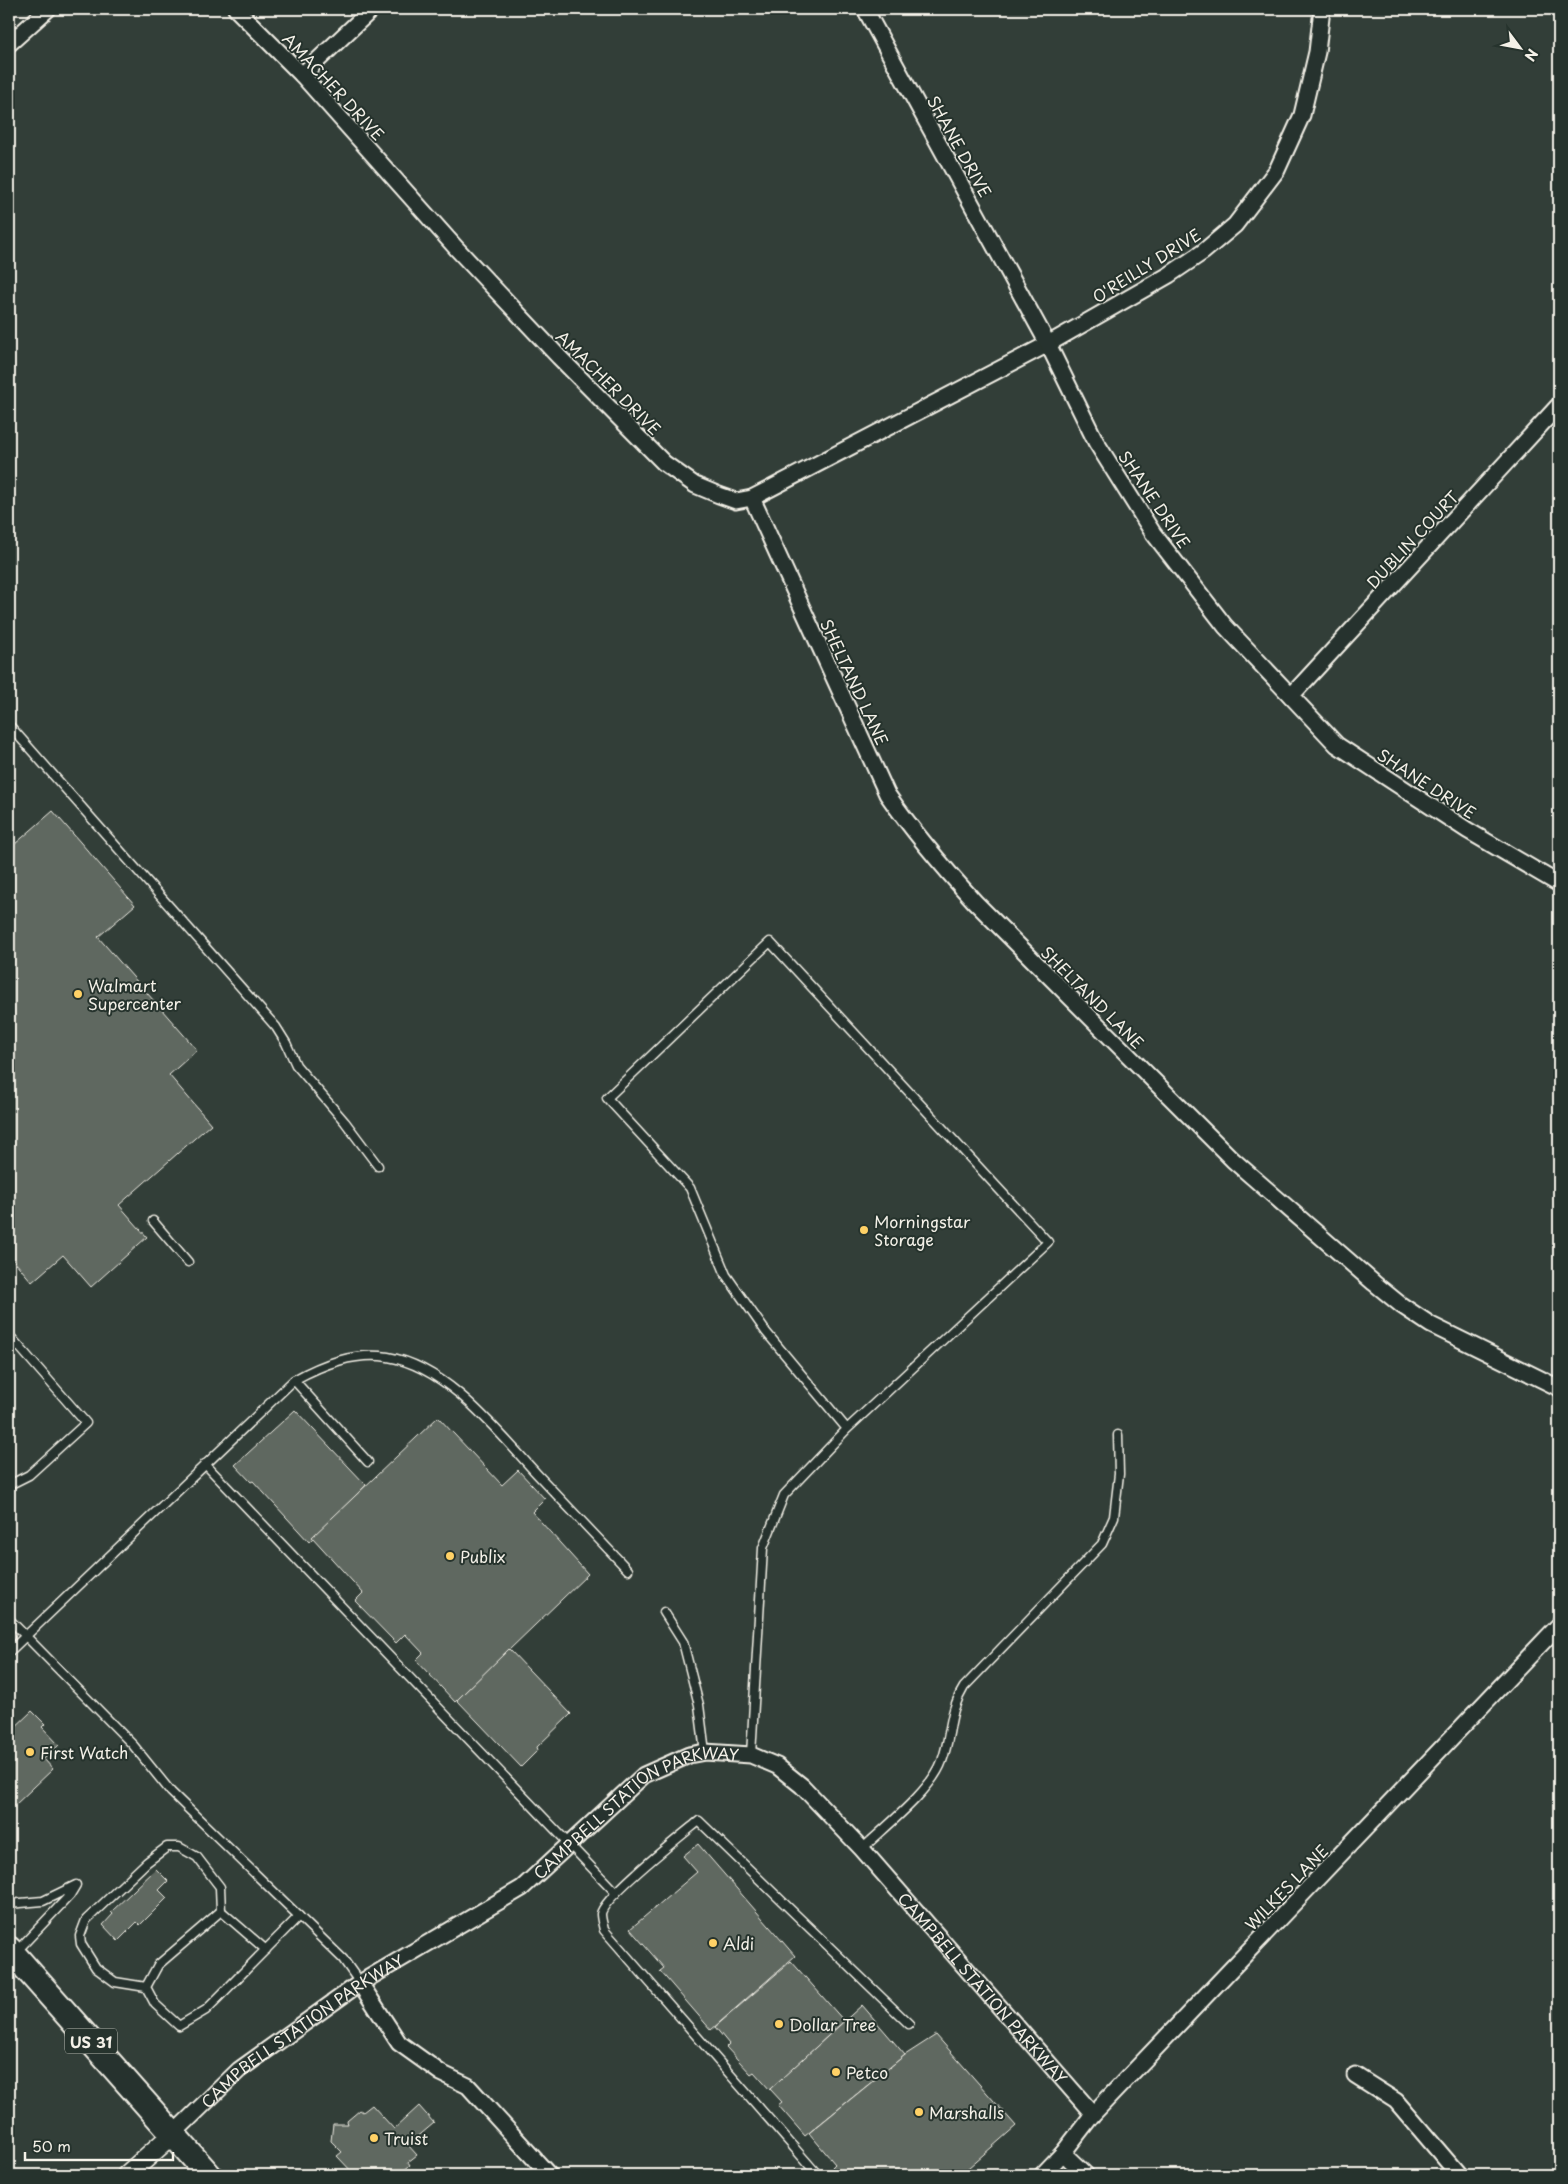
<svg xmlns="http://www.w3.org/2000/svg" width="1568" height="2184" font-family="'Playpen Sans',sans-serif">
<rect width="100%" height="100%" fill="#323e38"/>
<filter id="ink" filterUnits="userSpaceOnUse"><feTurbulence type="fractalNoise" baseFrequency=".02" numOctaves="2"/><feDisplacementMap in="SourceGraphic" scale="10" xChannelSelector="R" yChannelSelector="G"/><feConvolveMatrix kernelMatrix="1 2 1 2 8 2 1 2 1" color-interpolation-filters="sRGB"/></filter>
<g filter="url(#ink)">
<g fill="#5f6861" stroke="#f4f1e8">
<polygon points="53,811 135,905 98,937 197,1050 169,1075 211,1124 119,1205 147,1237 91,1287 63,1255 32,1282 9,1255 9,836 15,844"/>
<polygon points="295,1410 366,1485 309,1542 253,1481 251,1482 235,1465"/>
<polygon points="438,1417 502,1485 518,1470 545,1499 532,1512 588,1574 455,1702 416,1660 423,1653 405,1634 396,1643 355,1601 363,1593 312,1537"/>
<polygon points="509,1649 571,1714 537,1747 538,1750 521,1767 457,1700"/>
<polygon points="32,1711 45,1724 42,1727 59,1745 44,1759 53,1769 14,1806 9,1800 9,1733"/>
<polygon points="698,1844 795,1956 711,2030 660,1971 664,1968 630,1929 697,1872 683,1856"/>
<polygon points="156,1869 168,1881 159,1890 167,1898 140,1925 137,1922 118,1941 103,1925 113,1914 111,1912"/>
<polygon points="791,1961 844,2021 770,2090 754,2072 751,2074 726,2047 729,2044 715,2027"/>
<polygon points="862,2005 905,2055 805,2136 778,2105 782,2102 770,2089"/>
<polygon points="936,2035 1016,2126 960,2175 839,2175 832,2167 835,2164 809,2133 905,2055"/>
<polygon points="372,2105 394,2129 419,2106 434,2123 408,2145 417,2155 408,2162 410,2165 399,2175 359,2175 356,2172 354,2174 337,2156 342,2152 331,2141 333,2124 348,2124 347,2121 360,2110 363,2112"/>
</g>
<g fill="none" stroke-linecap="round" stroke-linejoin="round">
<g stroke="#f4f1e8" stroke-width="11">
<g id="service">
<polyline points="9,725 276,1027 286,1043 296,1065 345,1122 378,1166"/>
<polyline points="153,1221 188,1262"/>
<polyline points="9,1335 86,1423 29,1475 9,1485"/>
<polyline points="294,1380 368,1462"/>
<polyline points="205,1464 616,1893"/>
<polyline points="664,1612 683,1642 699,1705 705,1752"/>
<polyline points="9,1619 133,1745 171,1792 343,1959 360,1983"/>
<path d="M9 1652 294 1380C323 1364 354 1352 388 1357 448 1367 498 1432 537 1474 567 1506 598 1538 628 1570"/>
<polyline points="751,1755 763,1548 784,1495 847,1429 1048,1242 770,942 607,1098 690,1188 726,1275 766,1332 847,1429"/>
<path d="M862 1849C885 1827 932 1790 942 1761 952 1734 948 1713 964 1687L1102 1544 1114 1517 1119 1474 1118 1435"/>
<polyline points="9,1904 43,1901 76,1885 70,1895 15,1953"/>
<polyline points="266,1950 221,1911 158,1965 146,1987 155,2004 179,2026 206,2010 299,1916"/>
<polyline points="146,1987 115,1982 96,1968 81,1944 80,1936 86,1920 147,1862 167,1847 179,1847 197,1857 220,1887 221,1911"/>
<path d="M818 2175 604 1930C603 1925 601 1919 601 1914 603 1897 682 1835 699 1821L909 2024"/>
</g>
</g>
<g stroke="#f4f1e8" stroke-width="19">
<g id="minor">
<polyline points="236,9 302,75 457,249 559,357 664,463 695,485 719,495 736,501 752,498 1048,344 1169,275 1203,252 1235,225 1277,170 1302,115 1317,52 1322,9"/>
<polyline points="865,9 1048,344 1096,442 1153,533 1225,626 1337,745 1467,830 1559,884"/>
<polyline points="9,44 48,9"/>
<polyline points="302,75 372,9"/>
<path d="M752 498 887 794C914 833 943 867 975 902L1233 1160 1374 1283 1401 1305 1431 1325 1559 1388"/>
<polyline points="1291,696 1559,405"/>
<polyline points="360,1983 399,2043 441,2073 468,2086 549,2175"/>
<polyline points="1355,2075 1396,2101 1459,2175"/>
<path id="s1" d="M173 2134 239 2070 360 1983 522 1888 644 1775 689 1755 705 1752 751 1755 777 1766 802 1786 862 1849 1093 2114"/>
<polyline points="1063,2153 1086,2175"/>
<polyline points="1042,2175 1063,2153 1093,2114 1559,1625"/>
</g>
</g>
<g stroke="#f4f1e8" stroke-width="22">
<polyline id="tertiary" points="127,2175 173,2134"/>
</g>
<g stroke="#f4f1e8" stroke-width="28">
<polyline id="primary" points="9,1949 209,2175"/>
</g>
<use href="#service" stroke="#26332d" stroke-width="8"/>
<use href="#minor" stroke="#26332d" stroke-width="15"/>
<use href="#tertiary" stroke="#26332d" stroke-width="19"/>
<use href="#primary" stroke="#26332d" stroke-width="24"/>
</g>
</g>
<g fill="#ffd166" stroke="#26332d" stroke-width="2">
<circle cx="78" cy="994" r="5"/>
<circle cx="864" cy="1230" r="5"/>
<circle cx="450" cy="1556" r="5"/>
<circle cx="30" cy="1752" r="5"/>
<circle cx="713" cy="1943" r="5"/>
<circle cx="779" cy="2024" r="5"/>
<circle cx="836" cy="2072" r="5"/>
<circle cx="919" cy="2112" r="5"/>
<circle cx="374" cy="2138" r="5"/>
</g>
<g text-anchor="middle" dominant-baseline="central" stroke-width="4" stroke-linejoin="round" paint-order="stroke">
<rect fill="#26332d" stroke="#b6b8b0" stroke-width="1" x="65" y="2028.5" width="52" height="25" rx="4"/>
<g font-size="15" font-weight="bold" fill="#f4f1e8">
<text x="91" y="2041">US 31</text>
</g>
<g font-size="16" fill="#f4f1e8" stroke="#26332d">
<text transform="translate(334 86) rotate(47)">AMACHER DRIVE</text>
<text transform="translate(960 146) rotate(61)">SHANE DRIVE</text>
<text transform="translate(1146 265) rotate(-32)">O'REILLY DRIVE</text>
<text transform="translate(609 382) rotate(45)">AMACHER DRIVE</text>
<text transform="translate(1155 499) rotate(56)">SHANE DRIVE</text>
<text transform="translate(1412 539) rotate(-47)">DUBLIN COURT</text>
<text transform="translate(855 682) rotate(65)">SHELTAND LANE</text>
<text transform="translate(1427 783) rotate(33)">SHANE DRIVE</text>
<text transform="translate(1093 997) rotate(45)">SHELTAND LANE</text>
<text stroke="none"><textPath href="#s1" startOffset="571">CAMPBELL STATION PARKWAY</textPath></text>
<text transform="translate(1286 1887) rotate(-46)">WILKES LANE</text>
<text stroke="none"><textPath href="#s1" startOffset="1038">CAMPBELL STATION PARKWAY</textPath></text>
<text stroke="none"><textPath href="#s1" startOffset="166">CAMPBELL STATION PARKWAY</textPath></text>
</g>
<g font-size="16" fill="#f4f1e8" stroke="#26332d" text-anchor="start">
<text x="88" y="985">Walmart<tspan x="88" dy="18">Supercenter</tspan></text>
<text x="874" y="1221">Morningstar<tspan x="874" dy="18">Storage</tspan></text>
<text x="460" y="1556">Publix</text>
<text x="40" y="1752">First Watch</text>
<text x="723" y="1943">Aldi</text>
<text x="789" y="2024">Dollar Tree</text>
<text x="846" y="2072">Petco</text>
<text x="929" y="2112">Marshalls</text>
<text x="384" y="2138">Truist</text>
</g>
</g>
<rect width="1568" height="2184" fill="none" stroke="#26332d" stroke-width="30"/>
<rect x="15" y="15" width="1538" height="2154" fill="none" stroke="#f4f1e8" stroke-width="2" filter="url(#ink)"/>
<g transform="translate(1520 48) rotate(122)" stroke="#26332d" stroke-width="4" paint-order="stroke">
<path d="M0-4L9 19L0 12L-9 19Z" fill="#f4f1e8"/>
<text y="-8" font-size="14" font-weight="bold" text-anchor="middle" fill="#f4f1e8">N</text>
</g>
<path d="M25 2152v8h148v-8" fill="none" stroke="#f4f1e8" stroke-width="2.5"/>
<text x="32" y="2152" font-size="15" fill="#f4f1e8" stroke="#26332d" stroke-width="4" paint-order="stroke">50 m</text>
</svg>
